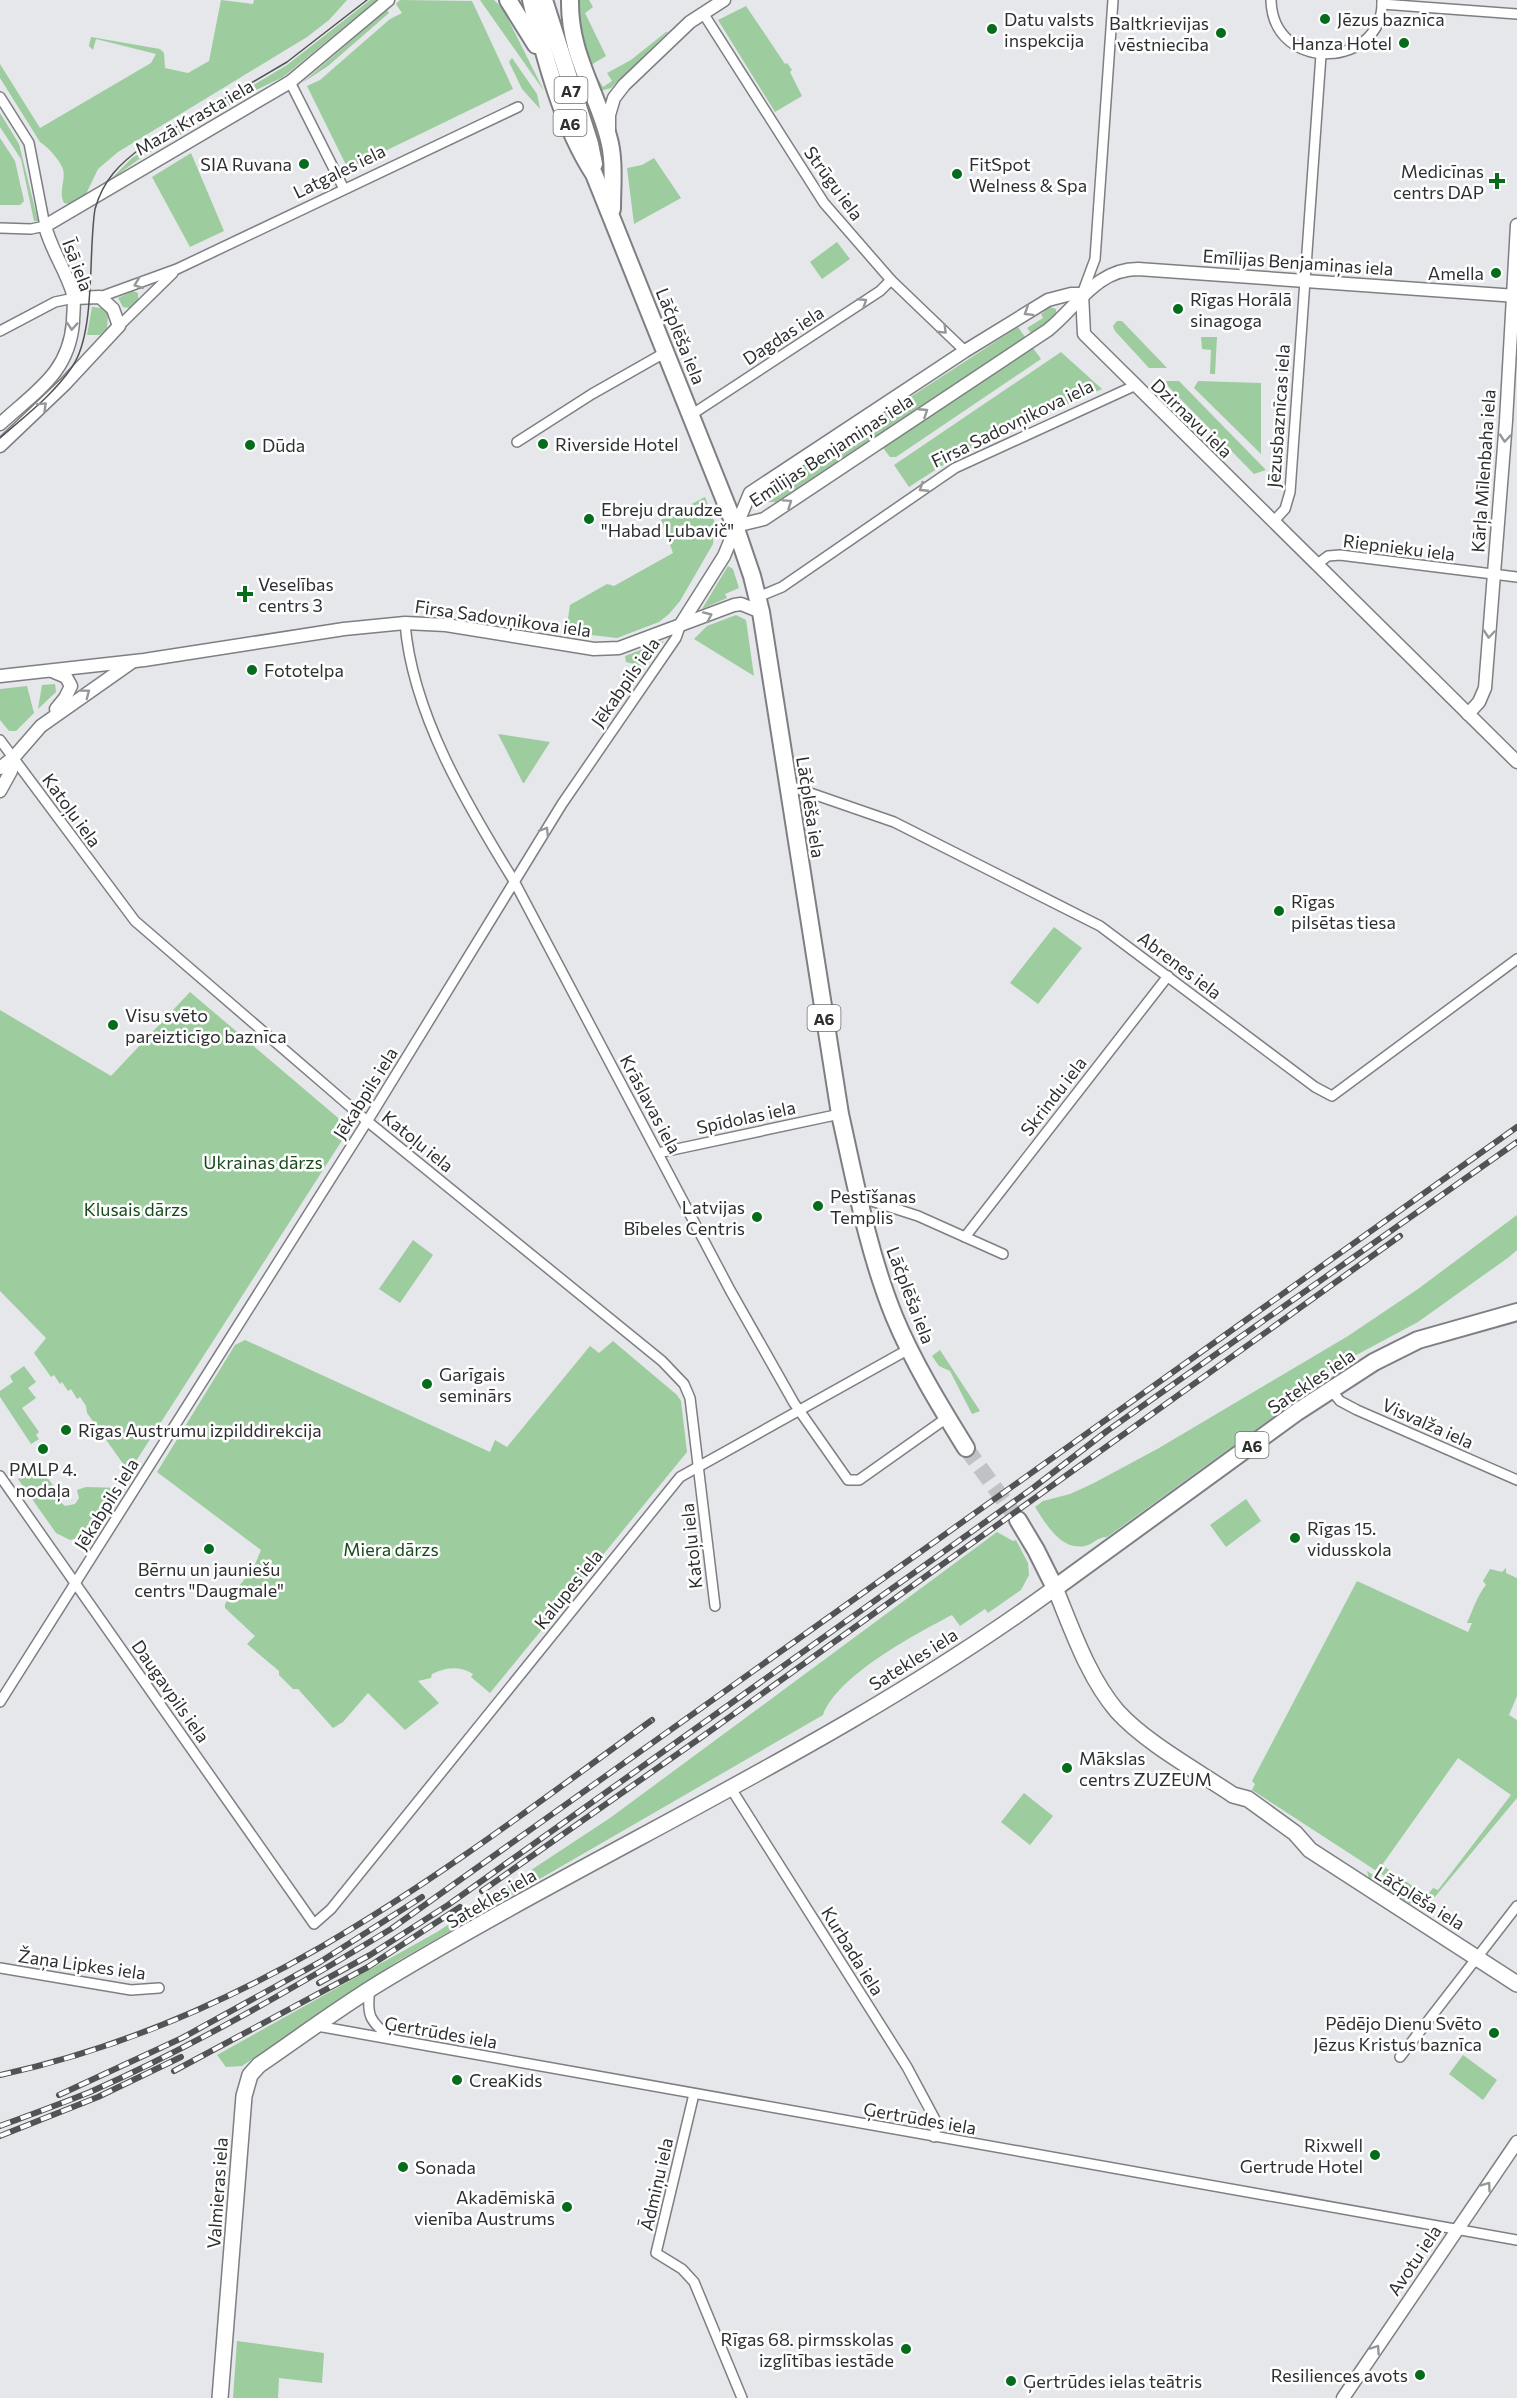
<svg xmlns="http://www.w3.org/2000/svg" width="1517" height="2398" font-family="Commissioner,sans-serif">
<rect width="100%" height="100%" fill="#e5e7eb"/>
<g fill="#9dcc9e">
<path d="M221 0 253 4 254 0H347L329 20 307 37 118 152 98 169 86 194 70 204 64 203C58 192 66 180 63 169 59 159 48 147 40 142L0 78V64L40 128 151 63 156 54 96 39 93 50 89 46 91 37 160 49 164 53 165 68 188 73 209 61Z"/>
<polygon points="370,0 377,0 283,77 254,91 142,157 109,181 132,158 287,65"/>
<polygon points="400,0 472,1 513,89 348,169 307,86 320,80 390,19 402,13 396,4"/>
<polygon points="480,0 494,0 503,9 544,91"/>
<polygon points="578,0 589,0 593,7 585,13 606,56 591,65 579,29"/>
<polygon points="746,6 785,64 787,63 792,70 790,72 802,96 775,112 718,20"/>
<polygon points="387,10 389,13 328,66 302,83"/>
<polygon points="666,32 668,32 611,88 600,91 590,74 594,72 603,87 612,81 607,73 631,60"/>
<polygon points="512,58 537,94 540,109 522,89 509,62"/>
<polygon points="0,113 19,144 38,221 34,221 21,159 0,127"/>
<polygon points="0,138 15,161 24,201 20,205 0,205"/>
<polygon points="191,153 224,231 190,247 152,177"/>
<polygon points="654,158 681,198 634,224 627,168 642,165"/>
<polygon points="837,242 850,259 822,279 810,262"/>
<polygon points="133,291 138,293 138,301 130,308 123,307 118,298"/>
<polygon points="92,307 101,308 108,314 107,329 100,335 87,335"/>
<polygon points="1050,307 1056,309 1056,316 1031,333 1027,328 1043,318 1041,314"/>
<polygon points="1117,321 1122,321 1167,368 1149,368 1115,331 1113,326"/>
<polygon points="1018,327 1025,337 776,502 767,502 772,492 789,476"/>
<polygon points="1201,337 1217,337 1215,374 1210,374 1211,350 1202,349"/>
<polygon points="1033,348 1041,359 896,457 890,457 883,448"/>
<polygon points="1061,352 1102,389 963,452 909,487 894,465"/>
<polygon points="1163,381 1179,381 1266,470 1254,474"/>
<polygon points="1198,381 1261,383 1261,454 1194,388"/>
<polygon points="705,497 715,523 713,544 680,601 669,614 659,622 617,638 566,632 570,605 607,584 614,586 673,553 661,520"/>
<polygon points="728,566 733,569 739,588 725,594 727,598 702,609"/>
<polygon points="736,615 746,620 754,676 694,639 707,626"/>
<polygon points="664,641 646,667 626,662 625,656"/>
<polygon points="55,684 56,692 38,709 42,685"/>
<polygon points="27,686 34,713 16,731 9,731 0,720 0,689"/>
<polygon points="498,734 550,742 524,783 523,783"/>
<polygon points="1054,927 1082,948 1038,1004 1010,983"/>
<polygon points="190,992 350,1128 129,1472 87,1413 86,1406 80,1397 77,1399 71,1389 68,1391 62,1382 60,1384 54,1375 51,1377 34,1353 46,1338 0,1291 0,1010 111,1076"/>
<path d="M1517 1215V1250L1509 1257 1418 1322 1319 1375 1298 1399 1107 1537C1097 1537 1094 1544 1085 1546 1061 1551 1046 1524 1035 1507L1043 1501 1070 1494 1094 1483 1159 1448 1348 1336 1418 1289Z"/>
<polygon points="413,1240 433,1255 400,1303 379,1289"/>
<path d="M245 1340 490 1452 495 1440 507 1447 590 1346 599 1353 613 1341 677 1395 681 1401 687 1452 490 1693 471 1677 473 1674C459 1666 447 1667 432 1674L431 1678 418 1681 439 1703 405 1730 368 1693 343 1722 333 1728 298 1689H293L279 1675V1671L247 1644 255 1636 225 1608V1604L254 1567 261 1550 157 1472 235 1345Z"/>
<polygon points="940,1350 980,1411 972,1414 950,1371 939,1366 932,1356"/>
<polygon points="24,1366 36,1382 28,1388 36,1398 22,1408 39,1432 36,1435 39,1439 31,1444 0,1397 0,1391 13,1382 10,1376"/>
<polygon points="38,1465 58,1492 58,1500 65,1506 75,1504 79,1498 77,1490 86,1487 122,1488 90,1535 70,1540 56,1533 18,1479"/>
<polygon points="1246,1499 1261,1521 1226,1547 1210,1525"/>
<path d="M997 1532 1013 1541 1016 1540 1028 1563 1029 1575 1021 1590 988 1613 985 1609 960 1626 952 1615C915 1634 837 1676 823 1715L398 1961 242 2066 226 2067 217 2055 437 1932 610 1818Z"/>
<path d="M1506 1568V1573L1517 1578V1696L1509 1715 1517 1720V1798L1429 1904 1423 1901 1433 1888 1438 1890 1511 1795 1458 1758 1382 1865 1417 1889 1412 1894 1252 1790 1255 1784 1252 1781 1357 1581 1468 1632 1472 1623H1467C1472 1612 1478 1594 1486 1585L1483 1581 1490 1569 1502 1572Z"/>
<polygon points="1024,1793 1053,1816 1030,1845 1001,1822"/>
<polygon points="1367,1871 1412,1900 1410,1904 1369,1879"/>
<polygon points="1463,2055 1497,2080 1483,2100 1449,2074"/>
<polygon points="237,2341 324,2353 322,2383 279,2378 278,2398 233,2398"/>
</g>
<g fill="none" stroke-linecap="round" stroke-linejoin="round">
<polyline stroke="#c0c2c6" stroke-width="16" stroke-dasharray="16 8" stroke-linecap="butt" points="966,1448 1018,1520"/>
<g stroke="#7d7f83" stroke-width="12">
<g id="minor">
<path d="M1271 0C1273 75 1385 68 1382 0"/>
<polyline points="1382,4 1517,14"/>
<polyline points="703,13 824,203 891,280 965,351"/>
<polyline points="290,82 344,189"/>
<polyline points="0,97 29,143 45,226 31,229 0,228"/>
<polyline points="1082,294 1095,259 1113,0"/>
<polyline points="100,297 177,269 518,107"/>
<polyline points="119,326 173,273"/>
<polyline points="0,331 55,302 74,298"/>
<polyline points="691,415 880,291 891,280"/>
<polyline points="517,442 592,394 666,352"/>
<polyline points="1273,522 1285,509 1290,492 1321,55"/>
<polyline points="1316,565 1328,556 1340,555 1517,577"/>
<polyline points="758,597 782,587 955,468 1134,386"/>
<path d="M405 623C412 713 467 805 514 881L730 1290 794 1403 848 1480H859L948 1417"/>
<polyline points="0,740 135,921 367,1121 662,1361 684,1384 690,1398 715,1606"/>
<polyline points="787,785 894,822 1100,926 1315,1087 1332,1096 1517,959"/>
<polyline points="658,1153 840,1114"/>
<polyline points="859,1197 918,1216 1003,1254"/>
<polyline points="965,1237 1168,976"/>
<polyline points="1331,1390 1340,1401 1357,1410 1517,1480"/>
<polyline points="0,1476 314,1924 331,1909 680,1477 909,1349"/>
<polyline points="0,1702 373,1112 562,804 676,638 681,624"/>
<polyline points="730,1787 907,2067 937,2123 934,2137"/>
<polyline points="0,1968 131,1990 159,1988"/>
<path d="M370 1989C366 2015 370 2022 391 2038"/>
<polyline points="317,2026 1517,2240"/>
<polyline points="1400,2057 1517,1906"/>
<polyline points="694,2094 656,2253 682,2269 694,2282 742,2398"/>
</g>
</g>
<g stroke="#7d7f83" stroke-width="15">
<g id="tertiary">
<polyline points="609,130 609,115 614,98 624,85 690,22 724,0"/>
<polyline points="1082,294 1084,334 1517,762"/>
<path d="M0 424C36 391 69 373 73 322 73 313 75 303 73 294 66 270 51 250 45 226L290 82 388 0"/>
<polyline points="0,446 65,384 119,326 113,309 100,297 74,298"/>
<path d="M735 526 764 519 1048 330C1077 307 1096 269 1138 269L1517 296"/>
<polyline points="681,624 724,556 750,493 965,351 1048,300 1071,294 1082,294"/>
<polyline points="52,671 66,677 71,686 65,698 56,709"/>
<polyline points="0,676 144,660 344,629 405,623 446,625 594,649 619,648 734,605 741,604 761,612"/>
<polyline points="1468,714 1479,702 1485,688 1506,421 1517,225"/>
<polyline points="0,768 14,757 41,726 132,662"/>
<polyline points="0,791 11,771 14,757"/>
<polyline points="1343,2398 1517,2142"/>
</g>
</g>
<g stroke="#7d7f83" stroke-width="18">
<path id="primary" d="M220 2398 244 2096 250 2075 259 2065C300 2037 340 2007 383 1981 605 1847 845 1742 1055 1588 1072 1629 1088 1677 1117 1711 1146 1743 1196 1770 1233 1795L1248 1799 1295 1833 1310 1850 1517 1984"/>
</g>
<g stroke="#7d7f83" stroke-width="20">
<g id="trunk">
<polyline points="508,0 536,45"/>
<path d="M531 0C544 56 563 127 594 174L735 526 752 576 761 612 840 1114C855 1181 868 1252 894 1316 913 1362 940 1406 966 1448"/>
<polyline points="544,0 590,144 594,164"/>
<path d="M570 0C569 53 595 88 608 136 615 158 612 186 612 209"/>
<polyline points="1018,1520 1036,1550 1055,1588 1297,1412 1374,1362 1418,1340 1517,1312"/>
</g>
</g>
<use href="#minor" stroke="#fff" stroke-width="9"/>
<use href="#tertiary" stroke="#fff" stroke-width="12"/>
<use href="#primary" stroke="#fff" stroke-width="15"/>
<use href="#trunk" stroke="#fff" stroke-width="16"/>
<path stroke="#525355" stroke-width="1.5" d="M0 438C25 416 53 395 72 367 96 333 88 252 95 209 103 180 120 163 144 146L287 62 367 0"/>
<g stroke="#525355" stroke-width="6">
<g id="rail">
<polyline points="482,1891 706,1734 1400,1236"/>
<polyline points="319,1983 370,1955 448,1905 1033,1488 1107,1431 1517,1142"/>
<polyline points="174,2071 368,1967 460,1907"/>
<path d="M0 2075C255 2020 446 1870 652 1720"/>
<polyline points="59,2095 182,2038 320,1962 422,1897"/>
<path d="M0 2126C30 2115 60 2104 90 2092 194 2046 294 1988 391 1929L1517 1127"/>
<polyline points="0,2136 98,2097 181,2057"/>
</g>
</g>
<use href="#rail" stroke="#fff" stroke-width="4" stroke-dasharray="11" stroke-linecap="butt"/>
</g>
<defs><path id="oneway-chevron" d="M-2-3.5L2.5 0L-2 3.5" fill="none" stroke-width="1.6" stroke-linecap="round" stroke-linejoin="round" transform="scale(1.5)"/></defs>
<g stroke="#969798">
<use href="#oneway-chevron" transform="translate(138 284) rotate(159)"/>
<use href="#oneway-chevron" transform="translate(863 302) rotate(-33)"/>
<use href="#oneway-chevron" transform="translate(1028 312) rotate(148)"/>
<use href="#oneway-chevron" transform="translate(72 326) rotate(94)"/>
<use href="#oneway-chevron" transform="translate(943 330) rotate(44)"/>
<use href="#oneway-chevron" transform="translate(43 406) rotate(-44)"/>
<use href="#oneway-chevron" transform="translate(924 412) rotate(-33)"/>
<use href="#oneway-chevron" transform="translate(1505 438) rotate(95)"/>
<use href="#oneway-chevron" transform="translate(923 488) rotate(147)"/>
<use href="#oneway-chevron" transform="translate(788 503) rotate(-34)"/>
<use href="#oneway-chevron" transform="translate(708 616) rotate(-24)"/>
<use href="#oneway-chevron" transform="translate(1489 634) rotate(95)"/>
<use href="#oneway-chevron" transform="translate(86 693) rotate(-37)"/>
<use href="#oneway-chevron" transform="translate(545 831) rotate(-58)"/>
<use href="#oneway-chevron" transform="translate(1487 2186) rotate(-55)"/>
<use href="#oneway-chevron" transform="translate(1376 2349) rotate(-56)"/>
</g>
<g fill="#046c1a" stroke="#fff" stroke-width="2">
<circle cx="1325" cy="19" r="6"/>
<circle cx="992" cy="29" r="6"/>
<circle cx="1221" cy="33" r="6"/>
<circle cx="1404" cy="43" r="6"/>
<circle cx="304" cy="164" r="6"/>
<circle cx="957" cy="174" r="6"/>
<path d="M1494 172h6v6h6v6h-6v6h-6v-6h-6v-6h6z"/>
<circle cx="1496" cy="273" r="6"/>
<circle cx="1178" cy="309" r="6"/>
<circle cx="543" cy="444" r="6"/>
<circle cx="250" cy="445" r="6"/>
<circle cx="589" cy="519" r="6"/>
<path d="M242 585h6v6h6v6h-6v6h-6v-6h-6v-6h6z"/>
<circle cx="252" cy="670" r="6"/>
<circle cx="1279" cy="911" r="6"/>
<circle cx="113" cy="1025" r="6"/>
<circle cx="818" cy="1206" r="6"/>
<circle cx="757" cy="1217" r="6"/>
<circle cx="427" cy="1384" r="6"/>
<circle cx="66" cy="1430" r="6"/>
<circle cx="43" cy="1449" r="6"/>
<circle cx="1295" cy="1538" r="6"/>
<circle cx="209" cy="1549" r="6"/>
<circle cx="1067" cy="1768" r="6"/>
<circle cx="1494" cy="2033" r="6"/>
<circle cx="457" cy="2080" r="6"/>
<circle cx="1375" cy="2155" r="6"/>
<circle cx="403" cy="2167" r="6"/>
<circle cx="567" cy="2207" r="6"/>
<circle cx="906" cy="2349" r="6"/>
<circle cx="1420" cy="2375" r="6"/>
<circle cx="1011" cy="2381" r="6"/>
</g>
<g text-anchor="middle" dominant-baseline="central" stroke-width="5" stroke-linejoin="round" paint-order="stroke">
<g fill="#fff" stroke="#6d6d6f" stroke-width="1.5">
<rect x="554.5" y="77" width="33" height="26" rx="4.5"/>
<rect x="553.5" y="110" width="33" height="26" rx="4.5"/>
<rect x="807.5" y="1005" width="33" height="26" rx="4.5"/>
<rect x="1235.5" y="1432" width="33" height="26" rx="4.5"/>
</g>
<g font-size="16" font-weight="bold" fill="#2e2f31">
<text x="571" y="90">A7</text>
<text x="570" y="123">A6</text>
<text x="824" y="1018">A6</text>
<text x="1252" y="1445">A6</text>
</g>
<g font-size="18" fill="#2e2f31" stroke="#fff" text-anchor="start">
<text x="1004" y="19">Datu valsts<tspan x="1004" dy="21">inspekcija</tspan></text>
<text x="1337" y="19">Jēzus baznīca</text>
<text x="1209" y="23" text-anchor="end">Baltkrievijas<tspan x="1209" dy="21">vēstniecība</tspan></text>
<text x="1392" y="43" text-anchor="end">Hanza Hotel</text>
<text x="292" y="164" text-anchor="end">SIA Ruvana</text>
<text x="969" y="164">FitSpot<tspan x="969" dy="21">Welness &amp; Spa</tspan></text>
<text x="1484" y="171" text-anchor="end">Medicīnas<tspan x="1484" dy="21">centrs DAP</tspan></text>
<text x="1484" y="273" text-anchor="end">Amella</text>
<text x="1190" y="299">Rīgas Horālā<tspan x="1190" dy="21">sinagoga</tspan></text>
<text x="555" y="444">Riverside Hotel</text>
<text x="262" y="445">Dūda</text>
<text x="601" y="509">Ebreju draudze<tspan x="601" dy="21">"Habad Ļubavič"</tspan></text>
<text x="258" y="584">Veselības<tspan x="258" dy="21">centrs 3</tspan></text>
<text x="264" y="670">Fototelpa</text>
<text x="1291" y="901">Rīgas<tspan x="1291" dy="21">pilsētas tiesa</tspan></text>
<text x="125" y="1015">Visu svēto<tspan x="125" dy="21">pareizticīgo baznīca</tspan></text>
<text x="830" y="1196">Pestīšanas<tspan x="830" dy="21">Templis</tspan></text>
<text x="745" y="1207" text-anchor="end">Latvijas<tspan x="745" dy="21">Bībeles Centris</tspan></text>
<text x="439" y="1374">Garīgais<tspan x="439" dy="21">seminārs</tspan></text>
<text x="78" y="1430">Rīgas Austrumu izpilddirekcija</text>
<text x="43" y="1469" text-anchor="middle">PMLP 4.<tspan x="43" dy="21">nodaļa</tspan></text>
<text x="1307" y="1528">Rīgas 15.<tspan x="1307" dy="21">vidusskola</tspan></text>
<text x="209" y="1569" text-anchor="middle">Bērnu un jauniešu<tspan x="209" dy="21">centrs "Daugmale"</tspan></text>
<text x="1079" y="1758">Mākslas<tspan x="1079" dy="21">centrs ZUZEUM</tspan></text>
<text x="1482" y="2023" text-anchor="end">Pēdējo Dienu Svēto<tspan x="1482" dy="21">Jēzus Kristus baznīca</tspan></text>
<text x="469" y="2080">CreaKids</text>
<text x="1363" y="2145" text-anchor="end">Rixwell<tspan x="1363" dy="21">Gertrude Hotel</tspan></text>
<text x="415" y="2167">Sonada</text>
<text x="555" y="2197" text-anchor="end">Akadēmiskā<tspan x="555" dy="21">vienība Austrums</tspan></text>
<text x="894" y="2339" text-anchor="end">Rīgas 68. pirmsskolas<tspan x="894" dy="21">izglītības iestāde</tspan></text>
<text x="1408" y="2375" text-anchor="end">Resiliences avots</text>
<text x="1023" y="2381">Ģertrūdes ielas teātris</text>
</g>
<g font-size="18" fill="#2e2f31" stroke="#fff">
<text transform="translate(194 117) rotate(-30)">Mazā Krasta iela</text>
<text transform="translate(339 171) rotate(-26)">Latgales iela</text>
<text transform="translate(834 183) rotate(54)">Strūgu iela</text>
<text transform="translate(1298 262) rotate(4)">Emīlijas Benjamiņas iela</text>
<text transform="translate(78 265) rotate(69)">Īsā iela</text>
<text transform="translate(783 335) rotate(-33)">Dagdas iela</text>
<text transform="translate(681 336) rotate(68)">Lāčplēša iela</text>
<text transform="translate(1278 416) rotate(-86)">Jēzusbaznīcas iela</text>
<text transform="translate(1192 418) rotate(44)">Dzirnavu iela</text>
<text transform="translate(1012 423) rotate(-26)">Firsa Sadovņikova iela</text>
<text transform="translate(831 450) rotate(-33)">Emīlijas Benjamiņas iela</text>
<text transform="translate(1483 471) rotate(-86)">Kārļa Mīlenbaha iela</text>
<text transform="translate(1399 547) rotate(7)">Riepnieku iela</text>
<text transform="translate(503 618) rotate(8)">Firsa Sadovņikova iela</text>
<text transform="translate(625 682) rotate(-55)">Jēkabpils iela</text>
<text transform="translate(811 807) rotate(81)">Lāčplēša iela</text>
<text transform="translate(72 810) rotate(54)">Katoļu iela</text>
<text transform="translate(1180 965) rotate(37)">Abrenes iela</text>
<text transform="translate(365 1093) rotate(-58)">Jēkabpils iela</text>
<text transform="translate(1053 1096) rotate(-52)">Skrindu iela</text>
<text transform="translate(651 1104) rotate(62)">Krāslavas iela</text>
<text transform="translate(746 1117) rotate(-12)">Spīdolas iela</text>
<text transform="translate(418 1141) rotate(39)">Katoļu iela</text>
<text transform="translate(911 1295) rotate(69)">Lāčplēša iela</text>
<text transform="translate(1311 1381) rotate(-34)">Satekles iela</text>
<text transform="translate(1428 1423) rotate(24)">Visvalža iela</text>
<text transform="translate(106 1504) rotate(-58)">Jēkabpils iela</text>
<text transform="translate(691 1546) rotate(-96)">Katoļu iela</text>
<text transform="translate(568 1589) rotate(-51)">Kalupes iela</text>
<text transform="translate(913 1659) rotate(-32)">Satekles iela</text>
<text transform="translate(171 1691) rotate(55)">Daugavpils iela</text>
<text transform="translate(491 1898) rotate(-30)">Satekles iela</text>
<text transform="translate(1420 1898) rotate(32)">Lāčplēša iela</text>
<text transform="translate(853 1951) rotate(58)">Kurbada iela</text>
<text transform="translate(82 1964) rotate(8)">Žaņa Lipkes iela</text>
<text transform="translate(441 2032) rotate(10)">Ģertrūdes iela</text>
<text transform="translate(920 2118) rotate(10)">Ģertrūdes iela</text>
<text transform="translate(656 2184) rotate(-77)">Ādmiņu iela</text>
<text transform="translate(217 2193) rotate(-86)">Valmieras iela</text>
<text transform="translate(1414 2260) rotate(-56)">Avotu iela</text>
</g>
<g font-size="18" fill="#164a1a" stroke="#fff">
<text x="263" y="1162">Ukrainas dārzs</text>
<text x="136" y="1209">Klusais dārzs</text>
<text x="391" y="1549">Miera dārzs</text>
</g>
</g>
</svg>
